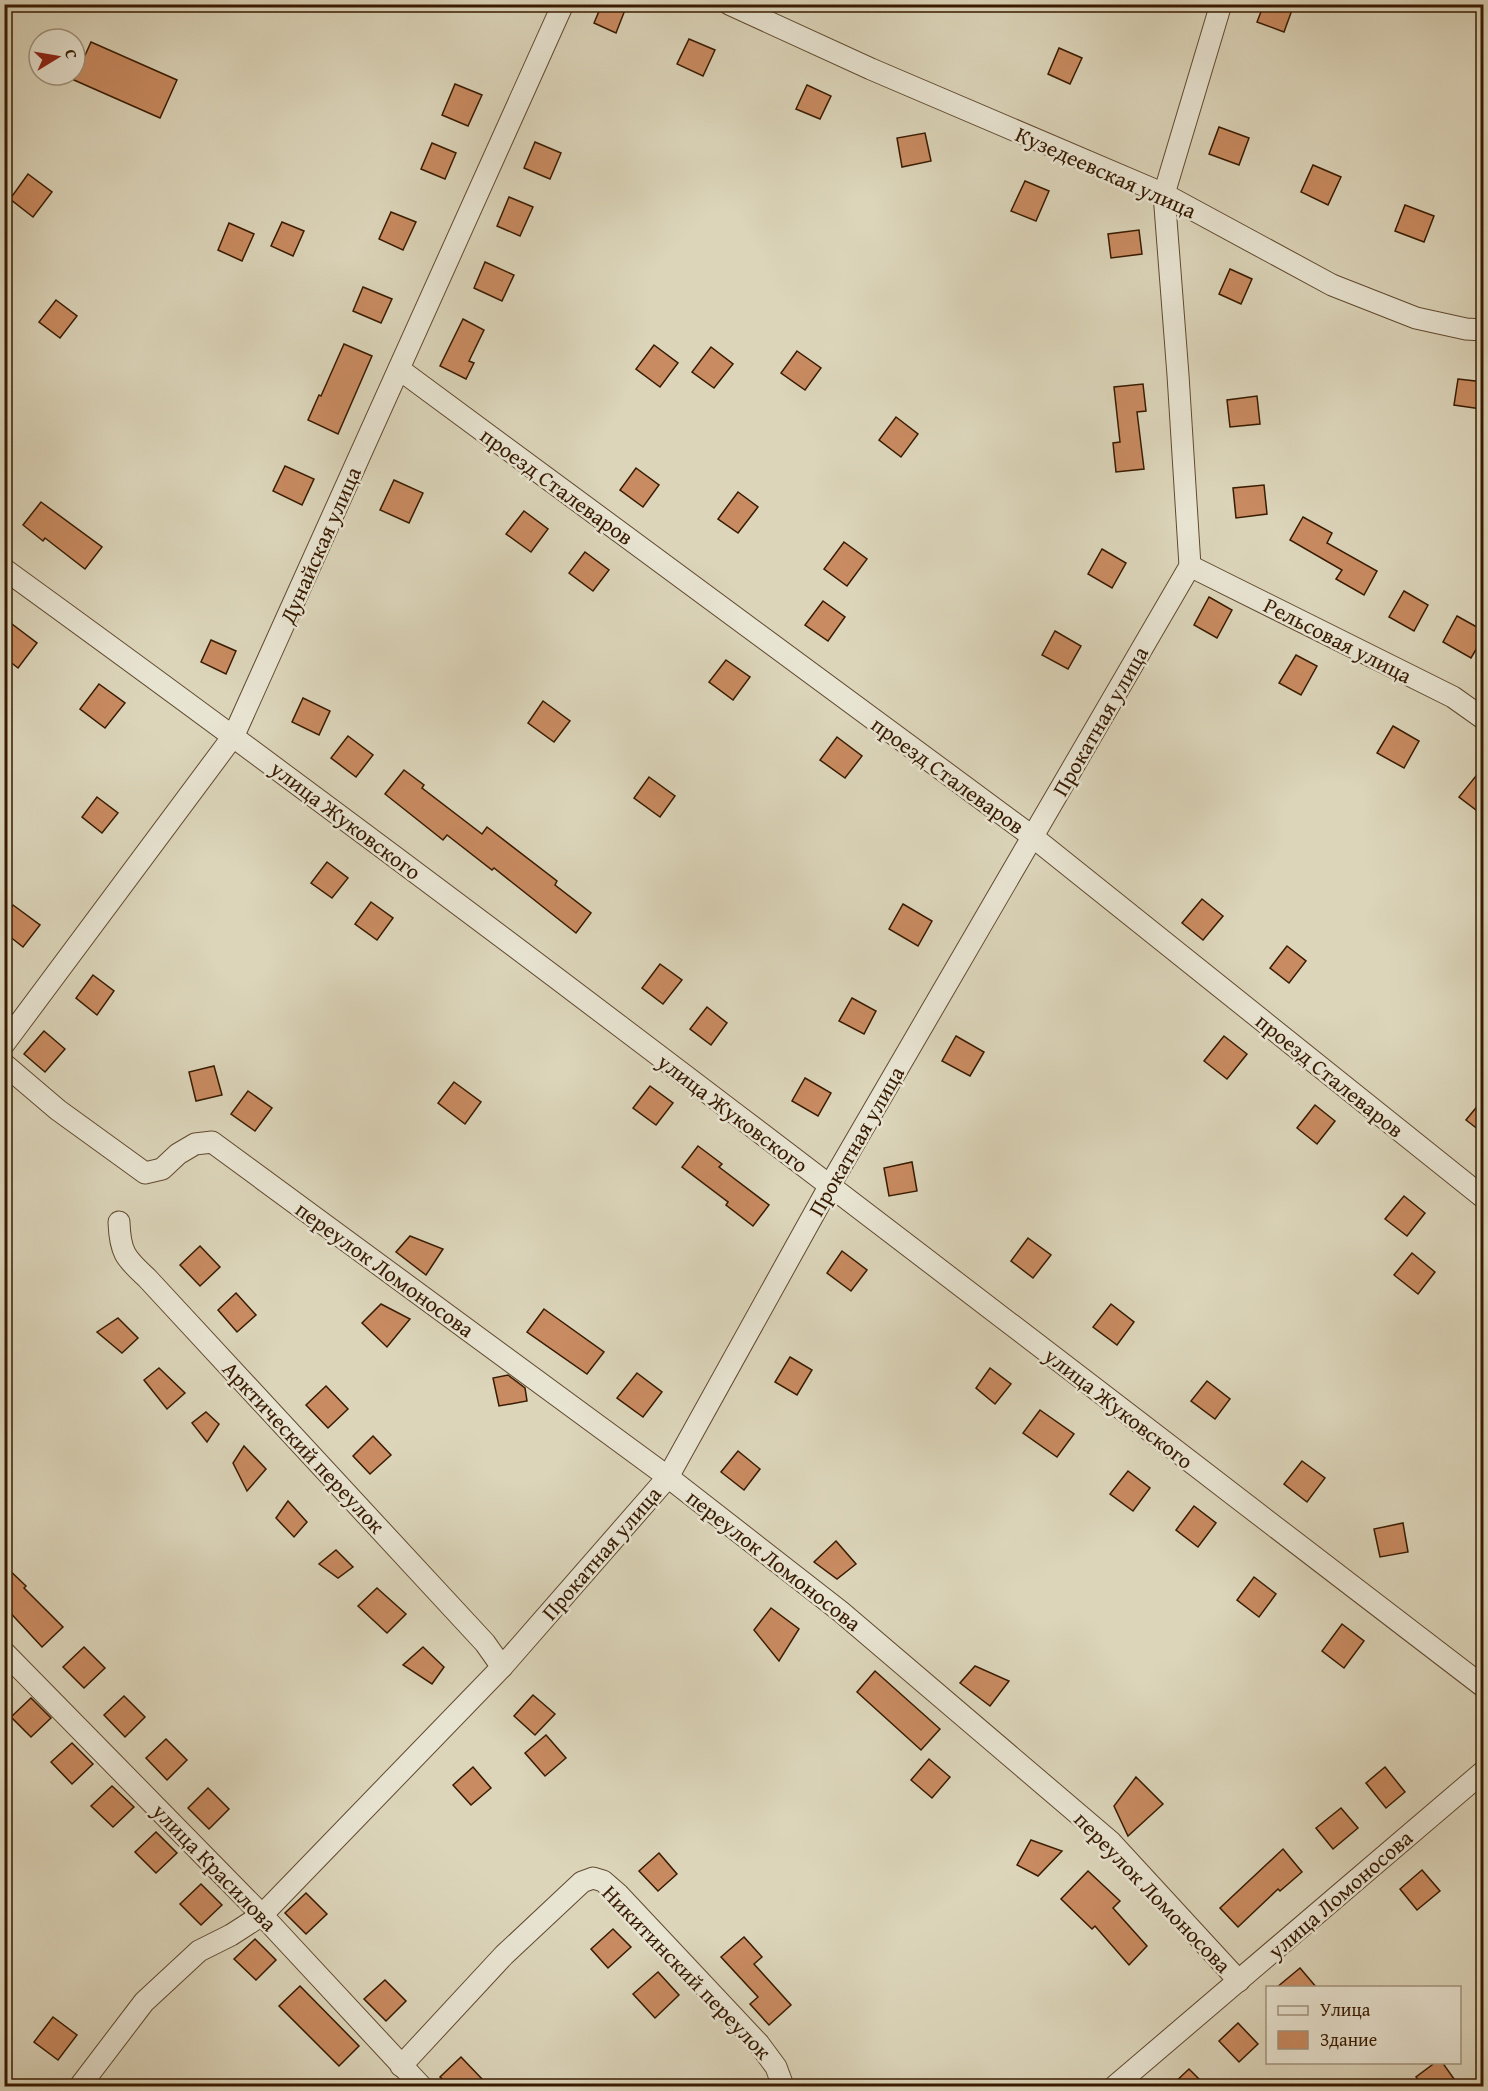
<svg xmlns="http://www.w3.org/2000/svg" width="1488" height="2091" font-family="'Gentium Book Plus',serif">
<rect width="100%" height="100%" fill="#dcd5ba"/>
<filter id="stains"><feTurbulence type="fractalNoise" baseFrequency=".00333" numOctaves="4"/><feColorMatrix values="0 0 0 0 .2 0 0 0 0 .09 0 0 0 0 .02 0 0 0 .5 -.17"/></filter>
<radialGradient id="worn" r=".72"><stop offset=".6" stop-color="#630" stop-opacity="0"/><stop offset="1" stop-color="#630" stop-opacity=".3"/></radialGradient>
<g fill="#c98b61" stroke="#381b01" stroke-width="1.5">
<polygon points="602,4 612,4 625,10 616,33 594,23"/>
<polygon points="1264,4 1277,4 1292,10 1284,32 1257,22"/>
<polygon points="689,39 715,50 703,76 677,64"/>
<polygon points="91,42 177,80 160,118 74,80"/>
<polygon points="1059,48 1082,58 1070,84 1048,74"/>
<polygon points="455,84 482,95 468,126 442,115"/>
<polygon points="807,85 831,96 820,119 796,109"/>
<polygon points="1219,127 1249,138 1239,165 1209,154"/>
<polygon points="925,133 931,161 902,167 897,138"/>
<polygon points="535,142 561,153 550,179 524,168"/>
<polygon points="432,143 456,153 445,179 421,169"/>
<polygon points="1313,165 1341,177 1328,205 1301,192"/>
<polygon points="28,174 52,192 33,217 10,199"/>
<polygon points="1025,181 1049,191 1036,221 1011,211"/>
<polygon points="509,197 533,207 520,236 497,226"/>
<polygon points="1405,205 1434,216 1424,242 1395,231"/>
<polygon points="391,212 416,222 403,250 379,239"/>
<polygon points="282,222 304,231 293,256 271,246"/>
<polygon points="229,223 254,234 242,261 218,250"/>
<polygon points="1139,230 1142,254 1111,258 1108,234"/>
<polygon points="485,262 514,275 502,301 474,288"/>
<polygon points="1230,269 1252,279 1241,304 1219,294"/>
<polygon points="363,287 392,299 381,323 353,311"/>
<polygon points="56,300 77,316 60,338 39,322"/>
<polygon points="463,319 484,330 469,361 474,363 466,379 440,366"/>
<polygon points="344,344 372,356 338,434 308,420 319,395 321,396"/>
<polygon points="654,345 678,363 660,387 636,369"/>
<polygon points="711,347 733,364 714,388 692,372"/>
<polygon points="797,351 821,368 805,390 781,373"/>
<polygon points="1458,379 1484,382 1481,409 1454,405"/>
<polygon points="1143,384 1146,411 1137,412 1144,469 1116,472 1113,443 1120,442 1114,387"/>
<polygon points="1257,396 1260,424 1230,427 1227,400"/>
<polygon points="896,417 918,434 901,457 879,440"/>
<polygon points="285,466 314,479 302,505 273,491"/>
<polygon points="636,468 659,485 643,507 620,490"/>
<polygon points="394,480 423,493 409,523 380,510"/>
<polygon points="1264,485 1267,514 1236,518 1233,488"/>
<polygon points="738,492 758,507 738,533 718,519"/>
<polygon points="41,502 102,547 85,569 45,538 43,541 23,525"/>
<polygon points="524,511 548,529 531,552 506,534"/>
<polygon points="1303,517 1332,533 1327,543 1377,571 1364,595 1336,579 1342,570 1290,540"/>
<polygon points="844,542 867,559 847,586 824,569"/>
<polygon points="1102,549 1126,563 1112,588 1088,574"/>
<polygon points="585,552 609,570 593,591 569,573"/>
<polygon points="1404,591 1428,605 1414,631 1389,617"/>
<polygon points="1209,597 1232,610 1217,638 1194,625"/>
<polygon points="823,601 845,617 828,641 805,625"/>
<polygon points="1457,616 1484,631 1484,636 1471,658 1443,642"/>
<polygon points="4,618 37,643 18,668 4,657"/>
<polygon points="1055,631 1081,646 1068,669 1042,655"/>
<polygon points="211,640 236,651 226,674 201,662"/>
<polygon points="1296,655 1317,666 1301,695 1279,683"/>
<polygon points="726,660 750,677 733,700 709,682"/>
<polygon points="99,684 125,703 105,728 80,709"/>
<polygon points="303,698 330,711 319,735 292,722"/>
<polygon points="543,701 570,721 554,742 528,723"/>
<polygon points="1393,726 1419,741 1404,768 1377,753"/>
<polygon points="348,736 373,755 356,777 331,758"/>
<polygon points="837,737 862,756 845,778 820,760"/>
<polygon points="1484,766 1484,816 1459,797"/>
<polygon points="404,770 424,785 422,788 482,834 487,827 557,881 555,885 591,913 576,933 494,868 492,870 447,835 443,840 385,794"/>
<polygon points="649,777 675,796 660,817 634,798"/>
<polygon points="97,797 118,813 102,833 82,817"/>
<polygon points="327,862 348,878 332,898 311,883"/>
<polygon points="1202,899 1223,916 1203,940 1182,923"/>
<polygon points="371,902 393,918 377,940 355,924"/>
<polygon points="903,904 932,921 918,946 889,929"/>
<polygon points="13,905 40,925 23,947 4,932 4,917"/>
<polygon points="1287,946 1306,961 1289,983 1270,968"/>
<polygon points="660,964 682,980 663,1004 642,988"/>
<polygon points="93,975 114,991 97,1015 76,998"/>
<polygon points="852,998 876,1011 864,1034 839,1021"/>
<polygon points="707,1007 727,1023 711,1045 690,1029"/>
<polygon points="44,1031 65,1049 45,1072 24,1054"/>
<polygon points="956,1036 984,1052 970,1076 942,1061"/>
<polygon points="1224,1036 1247,1054 1227,1079 1204,1061"/>
<polygon points="214,1066 222,1095 196,1101 189,1072"/>
<polygon points="805,1078 831,1093 818,1116 792,1101"/>
<polygon points="454,1082 481,1102 465,1124 438,1103"/>
<polygon points="650,1086 673,1103 656,1125 633,1108"/>
<polygon points="248,1091 272,1108 255,1131 231,1114"/>
<polygon points="1484,1098 1484,1134 1466,1120"/>
<polygon points="1315,1105 1335,1121 1317,1144 1297,1128"/>
<polygon points="698,1146 722,1164 719,1167 769,1205 753,1226 726,1205 728,1202 682,1167"/>
<polygon points="912,1162 917,1191 889,1196 884,1168"/>
<polygon points="1404,1196 1425,1213 1407,1236 1385,1219"/>
<polygon points="410,1236 443,1249 426,1275 396,1252"/>
<polygon points="1028,1238 1051,1255 1033,1278 1011,1261"/>
<polygon points="200,1246 220,1267 200,1286 180,1265"/>
<polygon points="842,1251 867,1270 851,1291 827,1273"/>
<polygon points="1412,1253 1435,1272 1418,1294 1394,1275"/>
<polygon points="236,1293 256,1315 237,1332 218,1310"/>
<polygon points="381,1304 410,1319 387,1347 362,1323"/>
<polygon points="1111,1304 1134,1322 1117,1345 1093,1327"/>
<polygon points="544,1309 604,1352 587,1374 527,1332"/>
<polygon points="118,1318 138,1338 122,1353 97,1332"/>
<polygon points="790,1357 812,1370 797,1395 775,1382"/>
<polygon points="159,1368 185,1393 167,1409 144,1380"/>
<polygon points="990,1368 1011,1384 995,1404 976,1388"/>
<polygon points="637,1373 662,1392 643,1417 617,1398"/>
<polygon points="508,1375 525,1388 527,1401 499,1406 493,1378"/>
<polygon points="1207,1381 1230,1399 1215,1419 1191,1401"/>
<polygon points="326,1386 348,1409 328,1428 306,1405"/>
<polygon points="1040,1410 1074,1434 1057,1457 1023,1433"/>
<polygon points="206,1412 219,1424 207,1442 192,1423"/>
<polygon points="373,1436 391,1455 370,1474 353,1456"/>
<polygon points="244,1446 266,1469 247,1491 233,1463"/>
<polygon points="738,1451 760,1469 744,1490 721,1472"/>
<polygon points="1302,1461 1325,1478 1307,1502 1284,1484"/>
<polygon points="1128,1471 1150,1488 1133,1511 1110,1494"/>
<polygon points="288,1501 307,1522 294,1537 276,1518"/>
<polygon points="1194,1506 1216,1523 1198,1547 1176,1530"/>
<polygon points="1403,1523 1408,1552 1380,1557 1374,1529"/>
<polygon points="836,1541 856,1564 837,1579 814,1562"/>
<polygon points="336,1550 353,1567 338,1578 319,1564"/>
<polygon points="4,1565 26,1586 24,1588 63,1627 42,1647 4,1606"/>
<polygon points="1254,1577 1276,1594 1259,1617 1237,1600"/>
<polygon points="377,1588 406,1614 387,1633 358,1606"/>
<polygon points="771,1608 799,1629 779,1661 754,1630"/>
<polygon points="1342,1624 1364,1641 1344,1668 1322,1651"/>
<polygon points="84,1647 105,1668 84,1688 63,1667"/>
<polygon points="423,1647 444,1667 432,1684 403,1665"/>
<polygon points="975,1666 1009,1681 990,1706 960,1683"/>
<polygon points="875,1671 940,1729 921,1750 857,1692"/>
<polygon points="533,1695 555,1714 535,1735 514,1716"/>
<polygon points="124,1696 145,1717 125,1737 104,1715"/>
<polygon points="31,1698 51,1718 31,1737 11,1717"/>
<polygon points="546,1735 566,1758 545,1776 525,1753"/>
<polygon points="166,1739 187,1760 167,1780 146,1758"/>
<polygon points="72,1743 93,1764 72,1784 51,1762"/>
<polygon points="929,1759 950,1777 932,1798 911,1780"/>
<polygon points="473,1767 491,1788 471,1805 453,1785"/>
<polygon points="1385,1767 1405,1792 1386,1808 1366,1783"/>
<polygon points="1136,1777 1163,1804 1128,1836 1114,1806"/>
<polygon points="112,1786 134,1807 113,1827 91,1806"/>
<polygon points="208,1788 229,1809 209,1829 188,1808"/>
<polygon points="1341,1808 1358,1828 1333,1849 1316,1828"/>
<polygon points="156,1832 177,1853 156,1873 135,1852"/>
<polygon points="1031,1840 1062,1851 1038,1876 1017,1865"/>
<polygon points="1283,1849 1302,1872 1280,1891 1278,1889 1238,1927 1220,1908"/>
<polygon points="659,1853 677,1874 658,1891 639,1871"/>
<polygon points="1422,1870 1440,1891 1417,1910 1400,1889"/>
<polygon points="1088,1871 1120,1901 1113,1908 1147,1946 1129,1965 1095,1926 1092,1929 1061,1899"/>
<polygon points="201,1884 222,1905 201,1925 180,1904"/>
<polygon points="306,1893 327,1914 306,1934 285,1913"/>
<polygon points="613,1929 631,1947 608,1968 591,1949"/>
<polygon points="744,1937 762,1957 754,1964 791,2005 769,2025 750,2004 758,1997 721,1957"/>
<polygon points="255,1939 276,1960 256,1980 234,1959"/>
<polygon points="1300,1968 1317,1988 1276,1988"/>
<polygon points="658,1972 679,1995 655,2018 633,1994"/>
<polygon points="385,1980 406,2001 386,2021 364,1999"/>
<polygon points="300,1986 359,2046 339,2066 279,2006"/>
<polygon points="53,2017 77,2035 58,2060 34,2042"/>
<polygon points="1238,2023 1258,2044 1239,2062 1219,2041"/>
<polygon points="461,2057 482,2079 474,2086 450,2086 440,2077"/>
<polygon points="1436,2062 1442,2062 1459,2086 1423,2086 1416,2077"/>
<polygon points="1189,2069 1206,2086 1171,2086"/>
</g>
<g fill="none" stroke-linecap="round" stroke-linejoin="round">
<g stroke="#614a2f" stroke-width="23">
<g id="minor">
<polyline points="729,4 871,69 1164,194 1332,285 1416,318 1466,329 1484,330"/>
<polyline points="399,369 1033,837 1484,1198"/>
<polyline points="1190,566 1453,697 1484,719"/>
<path d="M4 569C505 932 993 1311 1484 1687"/>
<polyline points="4,1044 234,735 563,4"/>
<polyline points="4,1064 58,1110 145,1173 162,1169 178,1154 195,1144 212,1142 668,1477 840,1611 1111,1842 1239,1981"/>
<path d="M119 1222C120 1252 125 1258 147 1278L485 1643 502 1667"/>
<polyline points="4,1652 262,1915 421,2086"/>
<polyline points="401,2066 504,1955 582,1882 593,1878 603,1881 618,1894 759,2044 776,2067 783,2086"/>
<polyline points="80,2086 144,2002 199,1951 231,1935 262,1915 502,1667 668,1477 830,1185 1190,566 1178,375 1164,194 1221,4"/>
<polyline points="1115,2086 1484,1771"/>
</g>
</g>
<use href="#minor" stroke="#e8e4d2" stroke-width="21"/>
</g>
<g text-anchor="middle" dominant-baseline="central" stroke-width="5" stroke-linejoin="round" paint-order="stroke">
<g font-size="22" fill="#381b01" stroke="#e8e4d2">
<text transform="translate(1106 172) rotate(24)">Кузедеевская улица</text>
<text transform="translate(557 486) rotate(36)">проезд Сталеваров</text>
<text transform="translate(320 545) rotate(-66)">Дунайская улица</text>
<text transform="translate(1338 640) rotate(27)">Рельсовая улица</text>
<text transform="translate(1100 721) rotate(-60)">Прокатная улица</text>
<text transform="translate(948 775) rotate(36)">проезд Сталеваров</text>
<text transform="translate(346 820) rotate(37)">улица Жуковского</text>
<text transform="translate(1330 1075) rotate(39)">проезд Сталеваров</text>
<text transform="translate(733 1113) rotate(37)">улица Жуковского</text>
<text transform="translate(856 1141) rotate(-60)">Прокатная улица</text>
<text transform="translate(385 1269) rotate(36)">переулок Ломоносова</text>
<text transform="translate(1119 1408) rotate(38)">улица Жуковского</text>
<text transform="translate(304 1447) rotate(47)">Арктический переулок</text>
<text transform="translate(601 1553) rotate(-49)">Прокатная улица</text>
<text transform="translate(774 1560) rotate(38)">переулок Ломоносова</text>
<text transform="translate(215 1867) rotate(46)">улица Красилова</text>
<text transform="translate(1153 1892) rotate(46)">переулок Ломоносова</text>
<text transform="translate(1340 1894) rotate(-41)">улица Ломоносова</text>
<text transform="translate(687 1972) rotate(46)">Никитинский переулок</text>
</g>
</g>
<rect width="1488" height="2091" fill="none" stroke="#dcd5ba" stroke-width="24"/>
<rect x="6" y="6" width="1476" height="2079" fill="none" stroke="#381b01" stroke-width="3"/>
<rect x="12" y="12" width="1464" height="2067" fill="none" stroke="#381b01" stroke-width="1.5"/>
<rect x="1266" y="1986" width="195" height="78" fill="#e8e4d2" stroke="#a2947e" stroke-width="1.5"/>
<rect x="1278" y="2006" width="30" height="9" fill="#e8e4d2" stroke="#a2947e" stroke-width="1.5"/>
<text x="1320" y="2016" font-size="18" fill="#381b01">Улица</text>
<rect x="1278" y="2031" width="30" height="18" fill="#c98b61" stroke="#a2947e" stroke-width="1.5"/>
<text x="1320" y="2046" font-size="18" fill="#381b01">Здание</text>
<g transform="translate(57 57) rotate(79)"><circle r="28" fill="#e8e4d2" stroke="#a2947e" stroke-width="1.5"/>
<path d="M0-4.5L10 22L0 15L-10 22Z" fill="#8f2418"/>
<text y="-9" font-size="16" font-weight="bold" text-anchor="middle" fill="#381b01">С</text>
</g>
<rect width="100%" height="100%" filter="url(#stains)"/>
<rect width="100%" height="100%" fill="url(#worn)"/>
</svg>
